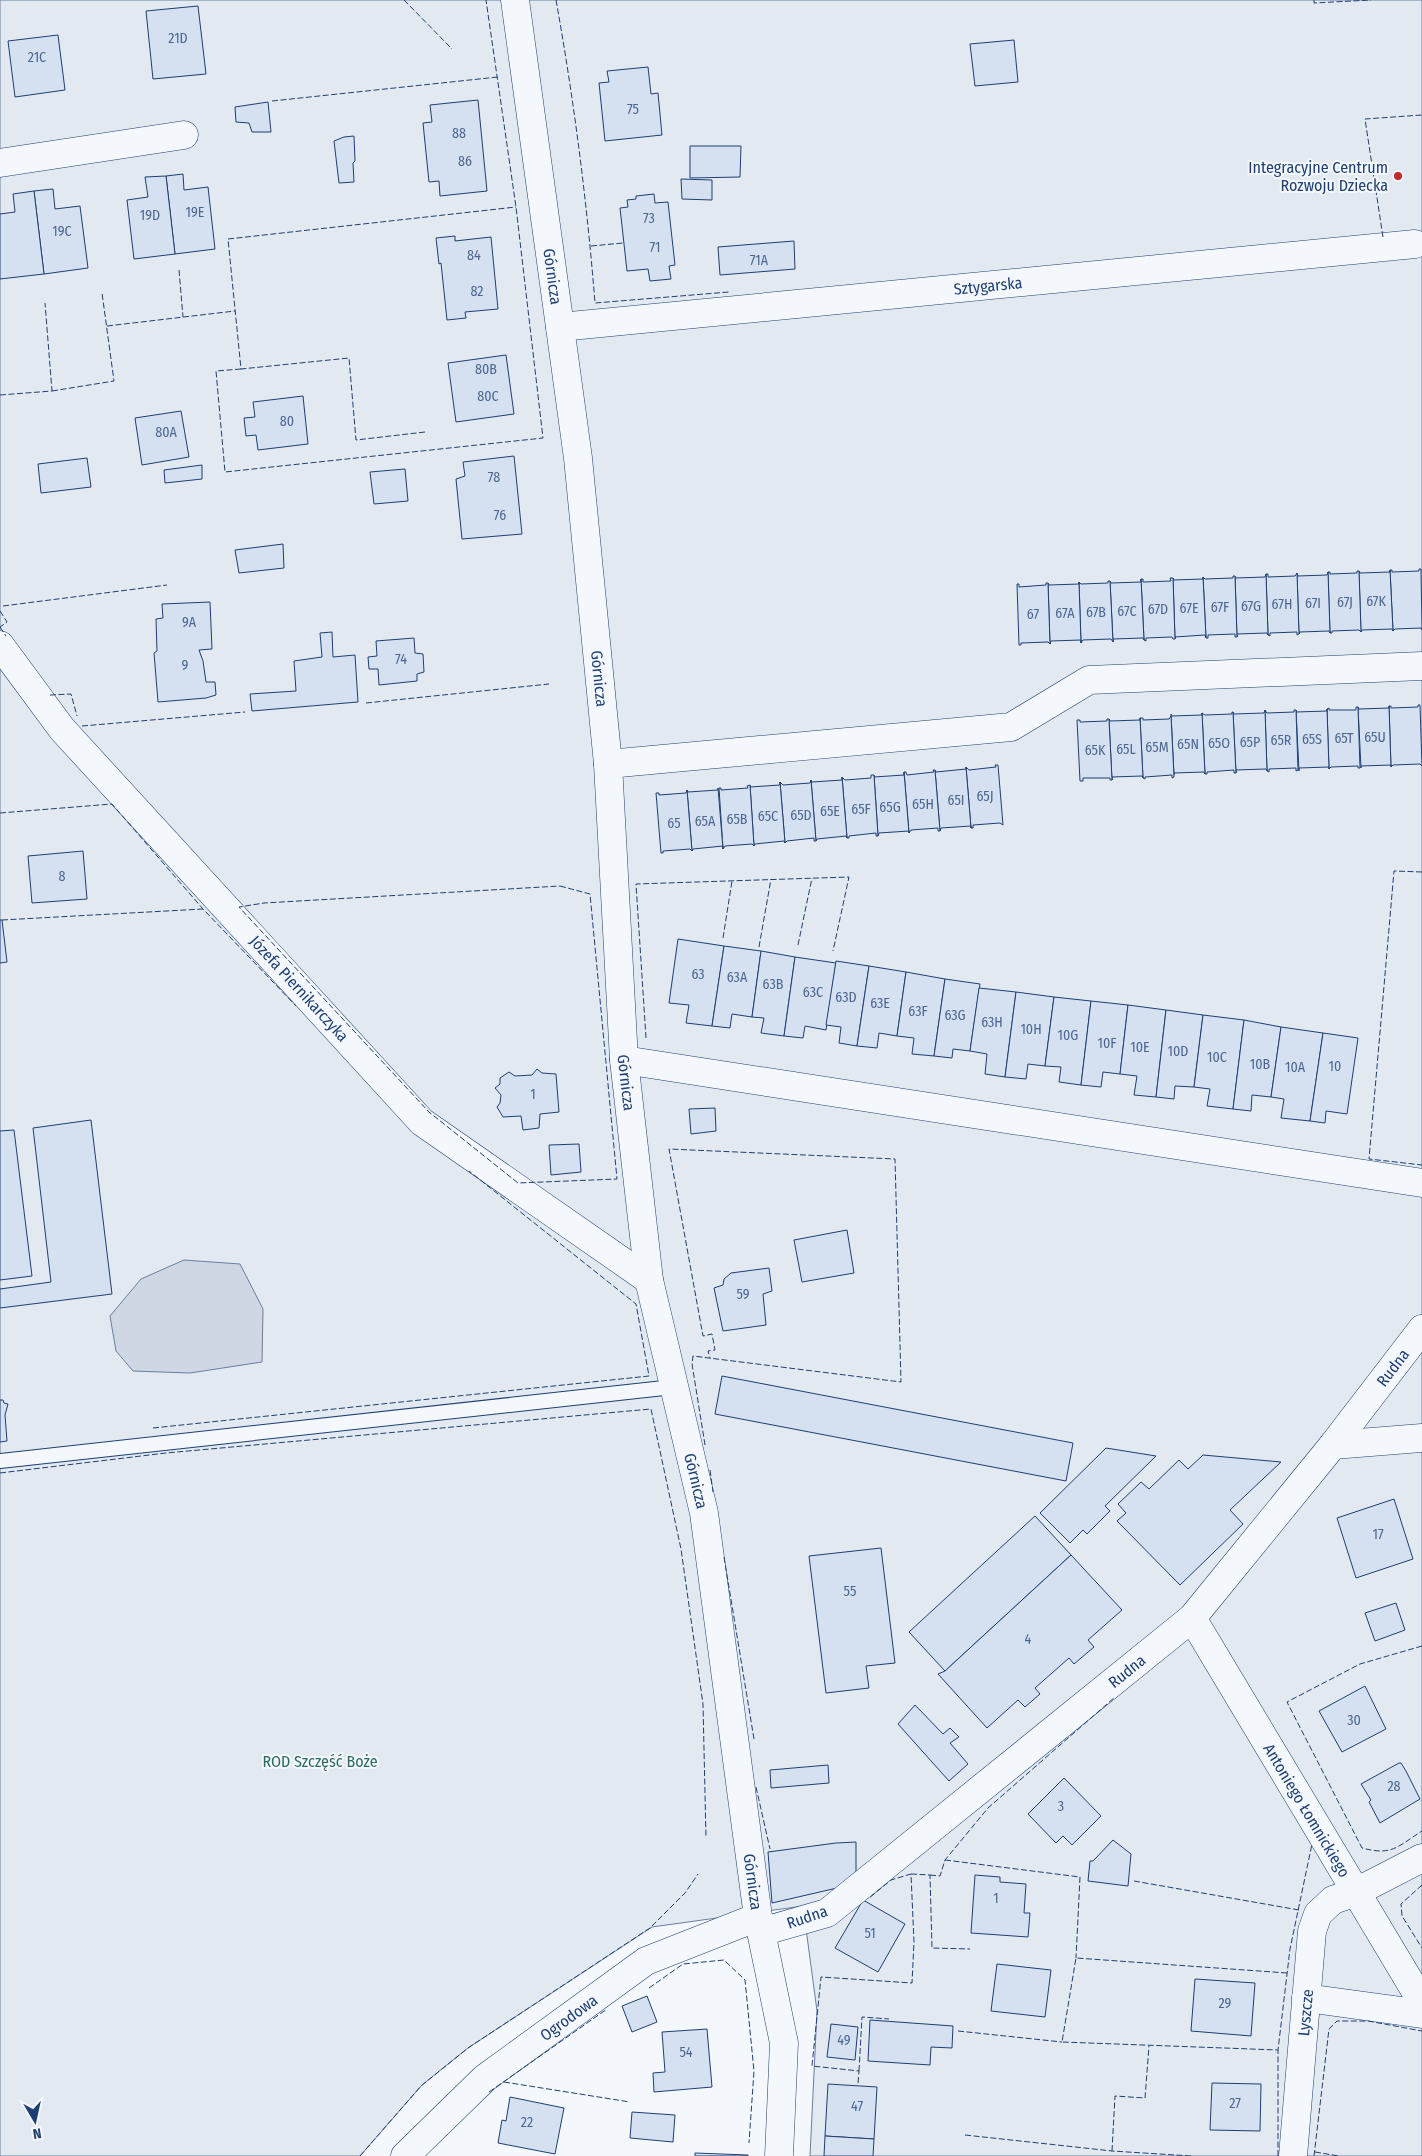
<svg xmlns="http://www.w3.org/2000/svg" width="1422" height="2156" font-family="'Fira Sans Condensed',sans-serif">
<rect width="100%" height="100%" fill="#f4f7fb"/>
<polygon fill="#e3e9f0" stroke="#687fa3" points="0,0 1422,0 1422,2156 810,2156 817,2011 803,1906 652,1927 468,2048 422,2085 360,2156 0,2156"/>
<polygon fill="#cfd7e4" stroke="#687fa3" points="184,1260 240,1264 263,1309 262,1362 190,1373 133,1371 116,1351 110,1316 141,1279"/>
<g fill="#d5e0f0" stroke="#1d3f73">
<polygon points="198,6 206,74 153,79 146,11"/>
<polygon points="58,35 65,90 15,97 8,41"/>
<polygon points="1014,40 1018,82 975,86 970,44"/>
<polygon points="648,67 651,94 658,93 662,135 605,141 599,83 609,82 607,71"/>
<polygon points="478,100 487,191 440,196 439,181 429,182 423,123 432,122 430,105"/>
<polygon points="268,102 271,132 252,132 249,123 236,122 235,107"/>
<polygon points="354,136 355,161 353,163 354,182 339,183 334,141 344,137"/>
<polygon points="690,146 741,146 740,177 690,178"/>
<polygon points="183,174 184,190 208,187 215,249 175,254 166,176"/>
<polygon points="166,176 175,254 134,259 127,200 148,197 145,177"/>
<polygon points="681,179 712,180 712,200 682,199"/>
<polygon points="53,189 55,209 80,206 88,268 44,274 34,191"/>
<polygon points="34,191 44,274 0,279 0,214 15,212 13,194"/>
<polygon points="654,194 655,203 668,202 675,265 669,266 671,279 650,281 648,269 627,271 620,208 628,207 627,200 636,199 636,196"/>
<polygon points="455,236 455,241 491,237 498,309 465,312 466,318 447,320 441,263 439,264 436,238"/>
<polygon points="794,241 795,269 720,275 718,247"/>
<polygon points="506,355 514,414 456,422 448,363"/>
<polygon points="303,396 308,444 258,450 256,435 246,436 244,418 255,417 253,402"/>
<polygon points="181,411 189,457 142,465 135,418"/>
<polygon points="514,456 522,534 462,539 456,479 465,476 463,462"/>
<polygon points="87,458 91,487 41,493 38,464"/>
<polygon points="202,465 202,479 165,483 164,470"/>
<polygon points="405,469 408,501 374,504 370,472"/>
<polygon points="283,544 284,568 239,573 235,550"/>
<polygon points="1419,569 1421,569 1422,630 1421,628 1395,629 1393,631 1390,570 1392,570 1392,572 1419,571"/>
<polygon points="1390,570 1393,631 1392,629 1362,630 1361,632 1359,571 1360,573 1390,572"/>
<polygon points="1357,571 1359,571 1361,632 1359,630 1332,631 1332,633 1330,633 1328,572 1330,572 1330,574 1357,573"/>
<polygon points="1328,572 1330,633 1329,631 1300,632 1299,634 1297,573 1298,576 1327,575"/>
<polygon points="1297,573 1299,634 1297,635 1297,632 1270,633 1270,636 1268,635 1266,574 1268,574 1268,577 1295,576"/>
<polygon points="1266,574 1268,635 1267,633 1237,634 1237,637 1235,576 1235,578 1265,577"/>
<polygon points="1233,576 1235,576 1237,637 1235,637 1235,634 1208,635 1208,638 1206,638 1203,577 1205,579 1233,578"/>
<polygon points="1203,577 1206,638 1205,635 1175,637 1175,639 1173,578 1173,580 1203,579"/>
<polygon points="1170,578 1173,578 1175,639 1173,639 1172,637 1146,638 1146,641 1144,640 1141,579 1143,579 1143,582 1171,581"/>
<polygon points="1141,579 1144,640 1143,638 1113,639 1113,642 1110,581 1111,583 1141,582"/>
<polygon points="1108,581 1110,581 1113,642 1111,639 1083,640 1081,643 1079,582 1081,584 1108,583"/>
<polygon points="1079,582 1081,643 1081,640 1051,641 1050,644 1048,583 1049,585 1079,584"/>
<polygon points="1046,583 1048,583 1050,644 1048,642 1021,643 1021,645 1019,645 1017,584 1019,584 1019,587 1046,585"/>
<polygon points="210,602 212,649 199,650 203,661 206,682 215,682 216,695 206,698 158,702 154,653 157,651 156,619 163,618 162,604"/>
<polygon points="332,632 333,657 355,655 358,702 252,711 250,694 296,691 294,661 322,657 320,633"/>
<polygon points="414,638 415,653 423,654 424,672 417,674 417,681 379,685 378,669 369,669 368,657 377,656 376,641"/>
<polygon points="1418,705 1420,705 1422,766 1420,764 1393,765 1391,767 1389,706 1391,706 1391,708 1418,707"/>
<polygon points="1389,706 1391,767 1391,765 1361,766 1361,768 1358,707 1359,709 1389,708"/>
<polygon points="1356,707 1358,707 1360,768 1358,768 1358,766 1331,767 1329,769 1327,709 1329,708 1329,710 1356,710"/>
<polygon points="1327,709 1329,769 1329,767 1299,768 1299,771 1296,710 1296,712 1327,711"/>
<polygon points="1265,710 1267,713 1294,712 1294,710 1296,710 1298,770 1296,771 1296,768 1269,769 1269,772 1267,771"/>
<polygon points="1265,710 1267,771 1266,769 1236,770 1236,773 1233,712 1234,714 1264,713"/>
<polygon points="1232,712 1233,712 1236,773 1234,773 1234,770 1207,772 1207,774 1205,774 1202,713 1205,715 1232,714"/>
<polygon points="1202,713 1205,774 1204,772 1174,773 1174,775 1171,714 1172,716 1202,715"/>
<polygon points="1171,716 1174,777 1172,778 1172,775 1145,777 1145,779 1143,778 1140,718 1143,718 1143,720 1169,719"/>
<polygon points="1140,718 1143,778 1142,776 1112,777 1112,780 1109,719 1110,721 1140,720"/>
<polygon points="1107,719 1109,719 1112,780 1110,780 1110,778 1083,778 1083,781 1080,781 1077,720 1080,720 1080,722 1107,721"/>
<polygon points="995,765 998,765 1003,825 1000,823 973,825 973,828 971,828 966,767 969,770 996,767"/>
<polygon points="966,767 971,828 971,826 941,828 940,831 935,770 936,772 966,769"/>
<polygon points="933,770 935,770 940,831 938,831 938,828 911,830 909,833 904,772 906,772 907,775 934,772"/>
<polygon points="904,772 909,833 909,831 879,833 878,836 874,775 874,777 904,775"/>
<polygon points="871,775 874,775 878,836 876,836 876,833 849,836 849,838 847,838 842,777 845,780 871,778"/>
<polygon points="842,777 847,838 846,836 817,839 816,841 811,780 812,782 842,780"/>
<polygon points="811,780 816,841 814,841 814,838 787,841 785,843 780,782 783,785 810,783"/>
<polygon points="780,782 785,843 784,841 755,844 754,846 750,785 750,787 780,785"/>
<polygon points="750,785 754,846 752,844 725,846 723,849 719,788 721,788 721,790 748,788 747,786"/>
<polygon points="718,788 723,849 723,846 693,849 692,851 687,790 688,792 718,790"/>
<polygon points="687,790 692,851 690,849 663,851 663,853 661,853 656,793 659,793 659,795 686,793"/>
<polygon points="83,851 87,899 32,903 28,856"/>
<polygon points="0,920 2,920 7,962 0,963"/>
<polygon points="678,939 724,946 712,1026 686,1023 689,1005 669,1003"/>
<polygon points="724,946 761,951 752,1017 732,1014 730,1028 712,1026"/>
<polygon points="761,951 795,957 784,1036 761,1033 764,1018 752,1017"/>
<polygon points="795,957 836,963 826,1030 805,1026 803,1038 784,1036"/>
<polygon points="836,961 869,966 857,1046 839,1043 841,1027 826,1025"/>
<polygon points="869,966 906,972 897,1036 879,1033 877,1048 857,1046"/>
<polygon points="906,972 945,979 934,1056 912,1054 914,1038 897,1036"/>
<polygon points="945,979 980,984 970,1051 953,1049 952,1058 934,1056"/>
<polygon points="979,988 1016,992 1005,1077 985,1074 987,1054 970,1051"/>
<polygon points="1016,992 1054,997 1045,1066 1028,1064 1026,1079 1005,1077"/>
<polygon points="1054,997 1091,1001 1081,1085 1059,1082 1061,1067 1045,1066"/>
<polygon points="1091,1001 1128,1005 1120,1074 1103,1072 1101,1087 1081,1085"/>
<polygon points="1128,1005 1166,1010 1156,1097 1134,1095 1137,1076 1120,1074"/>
<polygon points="1166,1010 1203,1015 1194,1087 1175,1086 1174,1099 1156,1097"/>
<polygon points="1203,1015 1244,1020 1233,1109 1207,1106 1210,1089 1194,1087"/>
<polygon points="1244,1020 1281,1027 1271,1097 1252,1095 1251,1111 1233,1109"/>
<polygon points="1281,1027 1323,1033 1310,1121 1281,1118 1284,1099 1271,1097"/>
<polygon points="1323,1033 1358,1038 1347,1114 1326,1111 1325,1123 1310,1121"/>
<polygon points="537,1069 542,1073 556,1074 559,1112 540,1114 539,1128 523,1130 521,1116 503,1117 497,1107 500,1103 501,1095 495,1088 500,1084 500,1078 509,1072 515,1076 532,1075"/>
<polygon points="715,1108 716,1131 691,1134 689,1109"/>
<polygon points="91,1120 112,1294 0,1308 0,1289 51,1282 33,1128"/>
<polygon points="14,1130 32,1276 0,1280 0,1131"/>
<polygon points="579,1144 581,1172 551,1175 549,1145"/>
<polygon points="847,1230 854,1273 802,1282 794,1240"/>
<polygon points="769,1268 772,1291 763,1294 766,1325 723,1331 714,1288 723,1285 724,1279 731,1273"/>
<polygon points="722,1376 1073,1443 1066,1481 715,1414"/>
<polygon points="0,1400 3,1400 4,1403 8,1404 5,1415 7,1441 0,1442"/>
<polygon points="1106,1448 1156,1456 1105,1506 1110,1511 1087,1534 1083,1530 1070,1543 1040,1513"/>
<polygon points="1203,1455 1281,1462 1230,1510 1243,1524 1180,1585 1117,1521 1126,1513 1118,1504 1141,1482 1149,1489 1179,1460 1188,1469"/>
<polygon points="1394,1499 1413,1559 1356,1578 1337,1518"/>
<polygon points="1035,1516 1071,1555 945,1671 909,1632"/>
<polygon points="881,1548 895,1663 866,1666 869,1688 826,1693 809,1556"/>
<polygon points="1071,1555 1122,1610 1088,1640 1094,1647 1074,1664 1069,1658 1035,1688 1040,1694 1025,1707 1018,1700 987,1728 938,1674 945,1671"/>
<polygon points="1396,1603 1405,1630 1375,1641 1365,1613"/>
<polygon points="1365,1686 1386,1729 1342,1752 1319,1711"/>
<polygon points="915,1705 943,1734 950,1728 959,1737 950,1743 968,1764 949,1781 898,1724"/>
<polygon points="1399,1763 1401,1763 1406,1771 1420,1799 1380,1823 1369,1802 1371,1800 1361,1784"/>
<polygon points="828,1765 829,1783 771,1788 770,1770"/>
<polygon points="1064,1778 1101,1816 1072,1845 1063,1836 1056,1843 1028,1814"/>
<polygon points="1113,1840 1131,1854 1128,1886 1088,1881 1090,1861 1093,1861"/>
<polygon points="856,1842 856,1876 837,1888 772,1903 768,1852 836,1843"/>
<polygon points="975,1875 1000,1877 1000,1882 1026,1884 1024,1913 1030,1913 1028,1937 971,1933"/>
<polygon points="863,1900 905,1924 878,1972 835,1948"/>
<polygon points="997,1964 1051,1970 1045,2017 991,2011"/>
<polygon points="1195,1979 1255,1983 1251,2036 1191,2031"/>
<polygon points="647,1996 657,2022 632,2032 622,2006"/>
<polygon points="870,2020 953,2026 952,2048 931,2047 930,2065 868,2061"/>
<polygon points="831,2024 858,2027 855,2060 827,2057"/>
<polygon points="707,2029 712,2087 654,2092 653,2073 665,2072 662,2032"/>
<polygon points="1212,2083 1261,2084 1260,2131 1210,2130"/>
<polygon points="828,2084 877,2087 874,2139 825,2136"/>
<polygon points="510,2097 564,2108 555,2154 498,2143 502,2120 506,2121"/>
<polygon points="632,2112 675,2115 673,2142 630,2138"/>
<polygon points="825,2136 874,2139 873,2156 824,2156"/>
<polygon points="695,2153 748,2155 748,2156 695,2156"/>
</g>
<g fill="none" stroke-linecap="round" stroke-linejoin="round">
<g stroke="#1d3f73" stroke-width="16">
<polyline id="service" points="0,1461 673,1387"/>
</g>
<g stroke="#1d3f73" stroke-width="29">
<g id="minor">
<path id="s1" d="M515 0 578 458 608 764 624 1060 649 1280 704 1513 758 1917 784 2043 779 2156"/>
<polyline points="0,163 184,135"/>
<path id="s2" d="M560 327 1415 244"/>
<path id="s3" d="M0 645 62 729 422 1122 649 1280"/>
<polyline points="608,764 1011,727 1089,680 1422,666"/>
<polyline points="624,1060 1422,1183"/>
<polyline points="1333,1445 1422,1438"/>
<path id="s4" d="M1192 1618 1422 2002"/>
<path id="s5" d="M761 1932 827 1913 1192 1618 1333 1445 1422 1329"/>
<polyline points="1306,1998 1422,2014"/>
<path id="s6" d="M405 2156 485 2078 646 1961 758 1917"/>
<path id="s7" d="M1293 2156 1312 1931 1318 1914 1333 1900 1356 1892 1422 1858"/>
</g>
</g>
<use href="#service" stroke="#f4f7fb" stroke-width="14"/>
<use href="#minor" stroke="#f4f7fb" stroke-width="28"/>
<g stroke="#1d3f73" stroke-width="1" stroke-dasharray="6 2.5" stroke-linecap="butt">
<polyline points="404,0 452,49"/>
<path d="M556 0C574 100 587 202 595 303L729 292"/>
<polyline points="1314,0 1314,3 1371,0"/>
<polyline points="272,101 498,77"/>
<polyline points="1383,237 1365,119 1422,115"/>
<polyline points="591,246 623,243"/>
<polyline points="179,270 183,317"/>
<polyline points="107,326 235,311"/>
<polyline points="241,369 216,371 225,472 543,438 516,207 486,0"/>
<polyline points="52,391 114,381 102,293"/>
<polyline points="0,395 52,391 45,303"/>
<polyline points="425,432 356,440 349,358 241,369 228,239 516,207"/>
<polyline points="3,606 167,585"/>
<polyline points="0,611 7,622 0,627"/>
<polyline points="0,627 6,636"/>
<polyline points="50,695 71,694 77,716"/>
<polyline points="366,703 549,684"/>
<polyline points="82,726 245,712"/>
<polyline points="0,813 112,804 203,909 296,1006"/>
<polyline points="1422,872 1394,871 1369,1159 1422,1165"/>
<polygon points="560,886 590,894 617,1179 518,1183 429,1112 239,907 264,903"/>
<polyline points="2,920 203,909"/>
<polyline points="723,938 732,881"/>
<polyline points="798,945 812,878"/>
<polyline points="759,947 771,879"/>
<polyline points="646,1038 636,884 849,877 833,951"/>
<polyline points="153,1428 649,1376 636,1304 469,1171"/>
<polyline points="705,1445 692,1364 693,1356 901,1382 895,1159 669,1149 703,1336 712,1334 715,1350 708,1351 710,1358"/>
<polyline points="710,1470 713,1492"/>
<polyline points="0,1473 166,1453 651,1409 681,1549 703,1704 706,1838"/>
<polyline points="724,1557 754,1739"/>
<path d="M1422 1646 1360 1664 1287 1702 1362 1848C1392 1856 1397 1847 1422 1831"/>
<polyline points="756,1787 770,1849"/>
<polyline points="945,1860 1080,1877 1076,1958"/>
<polyline points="911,1874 930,1875 932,1948 970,1949"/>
<polyline points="930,1875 940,1876 945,1860 988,1808 1115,1697"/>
<polyline points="1134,1881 1299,1910"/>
<polyline points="1422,1885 1401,1904 1402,1916 1422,1948"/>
<polyline points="1287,1973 1076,1958 1062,2042 1278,2050 1290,1949 1312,1844"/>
<polyline points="649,1988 683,1964 724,1960 745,1980 754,2071 749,2143"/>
<polyline points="958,2031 1062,2042"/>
<polyline points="859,2071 862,2017 889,2019"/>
<polyline points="504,2082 630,2102"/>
<polyline points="858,2083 859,2071 812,2066 821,1977 912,1983 914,1942 911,1874 891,1880 868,1899"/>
<polyline points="489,2092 607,2009"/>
<polyline points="965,2135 1112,2151 1191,2156"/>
<polyline points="1112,2151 1115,2096 1145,2098 1149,2046"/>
<polyline points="1315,2152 1339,2156"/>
<polyline points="360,2156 421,2086 468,2048 650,1928 685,1893 698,1874"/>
<polyline points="1278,2156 1278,2050"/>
<polyline points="1314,2156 1329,2029 1337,2021 1368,2021 1422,2031"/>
</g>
</g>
<circle fill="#c62828" stroke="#f4f7fb" stroke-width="2" cx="1398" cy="176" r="5"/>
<g text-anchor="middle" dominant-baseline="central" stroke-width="4" stroke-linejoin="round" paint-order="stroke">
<g font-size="14" fill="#4b6792">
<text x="178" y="38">21D</text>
<text x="37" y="57">21C</text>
<text x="633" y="109">75</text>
<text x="459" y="133">88</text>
<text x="465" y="161">86</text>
<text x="195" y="212">19E</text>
<text x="150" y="215">19D</text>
<text x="649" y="218">73</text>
<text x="62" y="231">19C</text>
<text x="655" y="247">71</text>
<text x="474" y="255">84</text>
<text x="759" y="260">71A</text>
<text x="477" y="291">82</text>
<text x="486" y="369">80B</text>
<text x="488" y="396">80C</text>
<text x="287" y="421">80</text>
<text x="166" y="432">80A</text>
<text x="494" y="477">78</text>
<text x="500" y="515">76</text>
<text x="1376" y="601">67K</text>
<text x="1345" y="602">67J</text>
<text x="1313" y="603">67I</text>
<text x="1282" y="604">67H</text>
<text x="1251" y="606">67G</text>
<text x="1220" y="607">67F</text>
<text x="1189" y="608">67E</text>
<text x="1158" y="609">67D</text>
<text x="1127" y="611">67C</text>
<text x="1096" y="612">67B</text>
<text x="1065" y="613">67A</text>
<text x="1033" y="614">67</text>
<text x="189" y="622">9A</text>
<text x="401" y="659">74</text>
<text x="185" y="665">9</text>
<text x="1375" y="737">65U</text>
<text x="1344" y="738">65T</text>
<text x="1312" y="739">65S</text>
<text x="1281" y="740">65R</text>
<text x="1250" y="742">65P</text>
<text x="1219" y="743">65O</text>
<text x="1188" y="744">65N</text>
<text x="1157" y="747">65M</text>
<text x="1126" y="749">65L</text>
<text x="1095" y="750">65K</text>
<text x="985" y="796">65J</text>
<text x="956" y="800">65I</text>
<text x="923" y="804">65H</text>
<text x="890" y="807">65G</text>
<text x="861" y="809">65F</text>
<text x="830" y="811">65E</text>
<text x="801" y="815">65D</text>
<text x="768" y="816">65C</text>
<text x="737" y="819">65B</text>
<text x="705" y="821">65A</text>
<text x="674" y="823">65</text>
<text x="62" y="876">8</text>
<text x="698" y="974">63</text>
<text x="737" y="977">63A</text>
<text x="773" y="984">63B</text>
<text x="813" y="992">63C</text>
<text x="846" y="997">63D</text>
<text x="880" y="1003">63E</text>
<text x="918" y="1011">63F</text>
<text x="955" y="1015">63G</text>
<text x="992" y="1022">63H</text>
<text x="1031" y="1029">10H</text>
<text x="1068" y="1035">10G</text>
<text x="1107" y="1043">10F</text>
<text x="1140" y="1047">10E</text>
<text x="1178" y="1051">10D</text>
<text x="1217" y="1057">10C</text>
<text x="1260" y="1064">10B</text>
<text x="1335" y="1066">10</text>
<text x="1295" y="1067">10A</text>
<text x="533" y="1094">1</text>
<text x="743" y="1294">59</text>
<text x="1378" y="1534">17</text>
<text x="850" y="1591">55</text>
<text x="1028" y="1639">4</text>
<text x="1354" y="1720">30</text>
<text x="1394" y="1786">28</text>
<text x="1061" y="1806">3</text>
<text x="996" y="1898">1</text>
<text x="870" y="1933">51</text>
<text x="1225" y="2003">29</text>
<text x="844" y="2040">49</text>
<text x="686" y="2052">54</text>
<text x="1235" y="2103">27</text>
<text x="857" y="2106">47</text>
<text x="527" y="2122">22</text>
</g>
<g font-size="16" fill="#1d3f73" stroke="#f4f7fb" text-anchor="end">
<text x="1388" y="167">Integracyjne Centrum<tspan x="1388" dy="18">Rozwoju Dziecka</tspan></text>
</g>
<g font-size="16" fill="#1d3f73" stroke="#f4f7fb">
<text stroke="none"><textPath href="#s1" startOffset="279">Górnicza</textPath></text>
<text stroke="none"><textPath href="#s2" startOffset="430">Sztygarska</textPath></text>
<text stroke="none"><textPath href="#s1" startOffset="684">Górnicza</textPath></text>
<text stroke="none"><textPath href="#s3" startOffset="456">Józefa Piernikarczyka</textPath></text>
<text stroke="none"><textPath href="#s1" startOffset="1089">Górnicza</textPath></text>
<text stroke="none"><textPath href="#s5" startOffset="859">Rudna</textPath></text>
<text stroke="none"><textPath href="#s1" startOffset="1494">Górnicza</textPath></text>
<text stroke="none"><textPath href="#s5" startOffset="454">Rudna</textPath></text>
<text stroke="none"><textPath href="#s4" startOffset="224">Antoniego Łomnickiego</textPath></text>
<text stroke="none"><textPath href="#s1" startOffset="1899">Górnicza</textPath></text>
<text transform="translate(807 1917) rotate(-19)">Rudna</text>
<text stroke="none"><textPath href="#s7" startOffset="144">Lyszcze</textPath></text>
<text stroke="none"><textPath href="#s6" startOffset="215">Ogrodowa</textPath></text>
</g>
<g font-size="16" fill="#2c6c60" stroke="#f4f7fb">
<text x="320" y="1761">ROD Szczęść Boże</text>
</g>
</g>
<g transform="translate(35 2121) rotate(171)" stroke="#f4f7fb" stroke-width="4" paint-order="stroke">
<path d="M0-4L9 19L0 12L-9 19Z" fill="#1d3f73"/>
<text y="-8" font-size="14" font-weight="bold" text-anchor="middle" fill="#1d3f73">N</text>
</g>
</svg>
